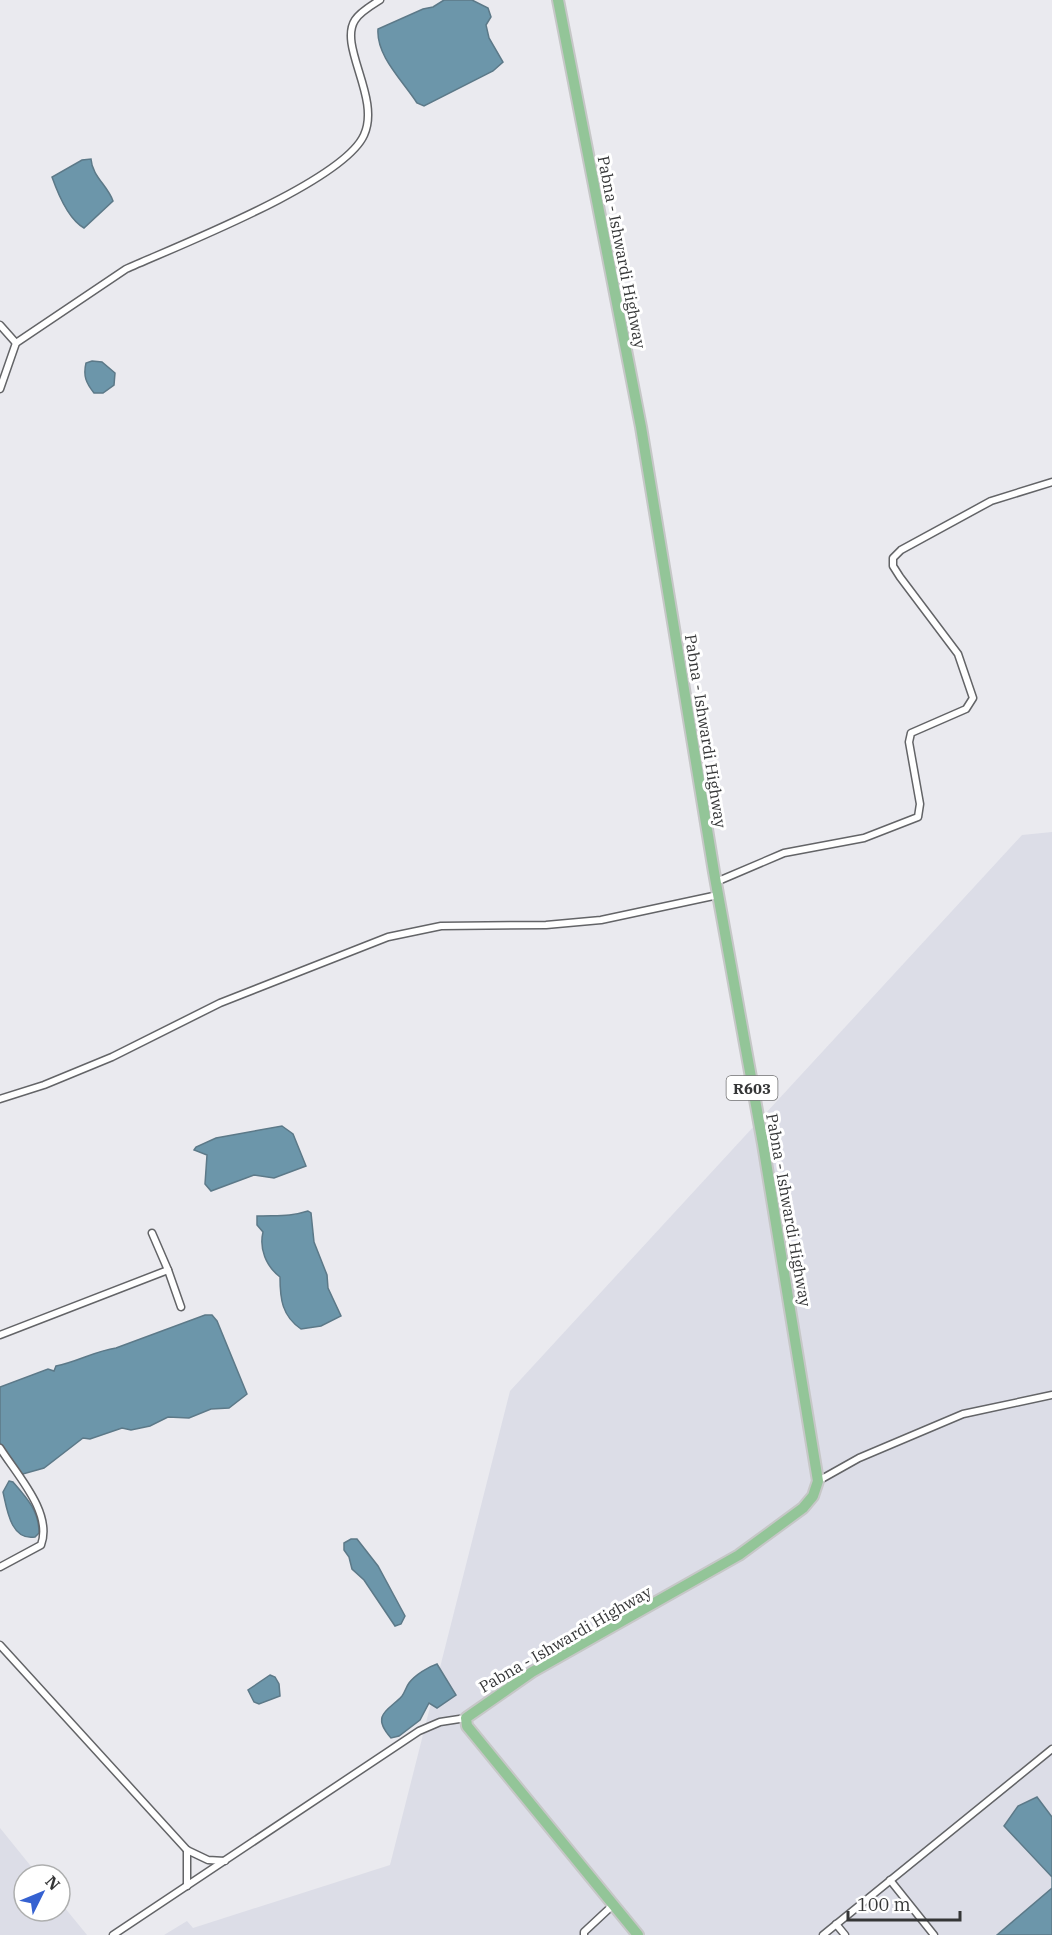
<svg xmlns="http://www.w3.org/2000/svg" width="1052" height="1935" font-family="'IBM Plex Serif',serif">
<rect width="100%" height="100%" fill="#eaeaef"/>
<g fill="#dcdde7">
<polygon points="1052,832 1052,1935 164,1935 187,1921 193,1928 390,1865 510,1391 1022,835"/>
<polygon points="0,1828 38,1875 24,1875 24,1911 60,1911 60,1902 87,1935 0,1935"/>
</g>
<g fill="#6c96aa" stroke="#5c7988" stroke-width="1.5">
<path d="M444 0H472L488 8 491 17 486 25 489 38 503 62 493 71 424 106 417 103C403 81 376 56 378 29L423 9 433 7Z"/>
<path d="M91 159C92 176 108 186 113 201L84 228C68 219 58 194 52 177L82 160Z"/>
<path d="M92 361 102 362 115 373 114 385 103 393H94C86 383 83 376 86 363Z"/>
<polygon points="282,1126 293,1134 306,1166 274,1178 254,1175 211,1191 205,1184 207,1155 194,1150 196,1147 216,1138"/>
<path d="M308 1211 311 1213 314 1242 327 1275 328 1288 341 1316 321 1326 301 1329C282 1316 280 1299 280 1277 266 1266 259 1249 263 1232L257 1225V1216C276 1215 290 1217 308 1211Z"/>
<path d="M205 1315H212L217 1321 247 1394 229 1408 211 1409 189 1418 168 1417 150 1426 131 1430 122 1428 90 1439 83 1438 44 1468 23 1474 17 1470 0 1443V1387L48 1369 54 1371 56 1366C77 1362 95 1351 116 1348Z"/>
<path d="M9 1481 13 1482C27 1498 39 1511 39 1533L35 1537C11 1541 7 1510 3 1492Z"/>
<polygon points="351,1539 357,1539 378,1566 405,1616 401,1624 395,1626 364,1580 352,1569 349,1557 344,1550 344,1543"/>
<path d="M437 1664 456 1695 437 1708 429 1703 420 1720 399 1736 391 1738C369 1714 391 1709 402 1696 405 1692 406 1687 409 1683 415 1675 428 1667 437 1664Z"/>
<polygon points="270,1675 275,1677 279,1684 280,1696 259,1704 254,1702 248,1690"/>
<polygon points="1037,1797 1052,1817 1052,1935 997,1935 1052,1888 1052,1877 1004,1826 1018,1806"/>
</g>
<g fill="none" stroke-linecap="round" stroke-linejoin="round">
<g stroke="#636467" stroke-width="9">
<g id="street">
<polyline points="0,325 16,343"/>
<path d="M0 389 16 343 126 269C177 246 343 182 364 135 381 98 338 46 355 20 360 12 372 5 380 0"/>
<polyline points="716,882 784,853 864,838 918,817 920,804 909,742 911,733 966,709 973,698 958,654 900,577 893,566 893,558 901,550 991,501 1052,482"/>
<polyline points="0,1099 44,1085 112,1057 220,1003 388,937 441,926 546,925 601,920 718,895"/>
<polyline points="168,1270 181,1307"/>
<polyline points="0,1335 168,1270 152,1233"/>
<path d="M0 1448C17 1475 53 1513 41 1545L0 1567"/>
<polyline points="818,1481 859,1458 963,1414 1052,1395"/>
<polyline points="0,1645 187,1850 208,1860 225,1861"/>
<polyline points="890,1880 934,1935"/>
<polyline points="187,1886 187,1850"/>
<polyline points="836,1924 845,1935"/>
<polyline points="113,1935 419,1731 440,1722 466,1718"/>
<polyline points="584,1935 584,1932 613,1905"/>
<polyline points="823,1935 1052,1749"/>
</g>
</g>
<g stroke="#c6c7c7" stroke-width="14">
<polyline id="primary" points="558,0 641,427 714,872 763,1144 818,1481 813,1496 803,1508 739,1555 532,1672 466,1718 467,1726 638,1935"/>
</g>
<use href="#street" stroke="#fff" stroke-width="6"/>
<use href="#primary" stroke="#93c598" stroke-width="10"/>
</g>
<g text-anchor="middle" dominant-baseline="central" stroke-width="6" stroke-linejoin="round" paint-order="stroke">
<rect fill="#fff" stroke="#727273" stroke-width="1.5" x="726.5" y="1076" width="51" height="24" rx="4.5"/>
<g font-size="15" font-weight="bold" fill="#353637">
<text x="752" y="1088">R603</text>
</g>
<g font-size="16" fill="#353637" stroke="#fff">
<text transform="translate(622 252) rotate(79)">Pabna - Ishwardi Highway</text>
<text transform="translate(706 731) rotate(81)">Pabna - Ishwardi Highway</text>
<text transform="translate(789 1210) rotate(80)">Pabna - Ishwardi Highway</text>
<text transform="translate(565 1639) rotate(-30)">Pabna - Ishwardi Highway</text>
</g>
</g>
<g transform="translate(42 1893) rotate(47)"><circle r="28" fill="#ffffff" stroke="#aeafaf" stroke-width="1.5"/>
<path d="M0-4.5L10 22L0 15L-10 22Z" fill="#3561d1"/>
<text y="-9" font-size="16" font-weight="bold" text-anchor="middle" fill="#353637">N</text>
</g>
<path d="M848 1911v9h112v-9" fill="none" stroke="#353637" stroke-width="3"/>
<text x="857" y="1911" font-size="18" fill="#353637" stroke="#ffffff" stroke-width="4.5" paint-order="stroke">100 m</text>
</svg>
